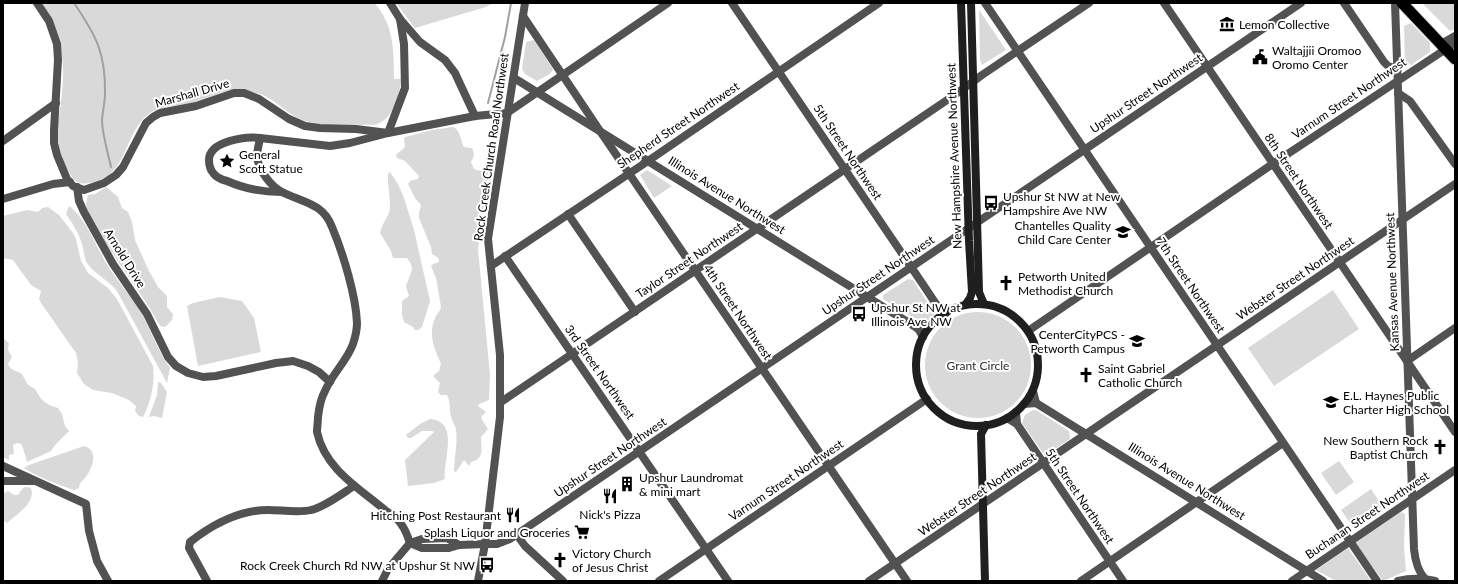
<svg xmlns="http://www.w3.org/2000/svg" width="1458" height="584" font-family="Lato,sans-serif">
<rect width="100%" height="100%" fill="#fff"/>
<g fill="#d9d9d9">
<path d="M42 3H375C378 8 383 13 385 19 394 35 394 61 394 79H401C400 96 393 120 375 125 354 124 318 127 300 119 287 113 277 102 265 96 260 93 254 93 250 92 246 91 242 89 238 89 223 90 209 98 194 102 183 105 171 106 159 109 151 111 145 116 140 123 123 145 124 177 90 183 82 184 77 184 72 177 65 165 59 154 58 140 56 127 60 114 61 101 66 64 63 35 42 3Z"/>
<polygon points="396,3 493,3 486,7 415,28"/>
<polygon points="1422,3 1455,3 1455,29 1450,31"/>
<polygon points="979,10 1006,50 982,65 980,61"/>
<polygon points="1411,23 1430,43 1430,52 1411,65 1405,62 1404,26"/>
<polygon points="534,40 553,69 550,74 537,81 525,74 522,69 526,42"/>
<path d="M453 127C461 130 460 140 464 147L472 148C475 154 474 157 471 162L474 169 481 171 485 169 488 171 478 249 490 375 489 400 479 404 478 406 486 412 482 416 481 418 488 429 481 437C481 448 485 459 471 462L469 466 464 460 456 472 454 471C454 457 458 443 456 429 455 425 452 421 451 417 449 409 451 403 447 395H441L438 392 440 383 433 376 439 371 441 364C434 348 428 335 435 318 437 313 440 312 441 307L436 278 431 266 433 264 439 262V259L437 257 432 254 431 247 419 218V213L421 205 415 198 408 184 410 181 418 179 419 176 405 161 397 158 396 155 405 147 404 139 405 137 432 130Z"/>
<polygon points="647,170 672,186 654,198 640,175"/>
<path d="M390 172 398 184 404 198 414 230 430 301 422 327 418 330H415L413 327 404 322 402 314V301L409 296 406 286 412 270 411 264 407 258H393L391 251 380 233C381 226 386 220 389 213 392 205 387 184 388 174Z"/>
<polygon points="106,187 118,197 122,208 128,212 132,222 135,240 149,271 158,287 167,296 167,307 173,314 172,320 165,327 160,326 149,307 107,245 87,209 86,204 88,195 95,194"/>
<path d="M69 206C84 216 97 247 106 263 117 281 132 297 143 316 152 334 159 352 170 368L167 383 117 291C108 280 95 274 87 263 84 257 84 251 82 244 79 233 72 223 66 214Z"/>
<path d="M48 207 59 215 73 233 76 239 81 261 88 273 108 288 117 299 153 366C155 383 151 402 143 417L139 416 135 411 136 406 129 400 112 393 93 390 84 384 77 373 78 362 76 353 41 303 39 299 41 291 31 285 13 260 3 258V216L27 210 38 212 42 208Z"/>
<polygon points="908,279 913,280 935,314 924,324 883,299 883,295"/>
<polygon points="1333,290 1359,329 1274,386 1248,348"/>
<polygon points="220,297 242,301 254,318 261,352 198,366 187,306 193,303"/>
<circle cx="978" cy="365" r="53"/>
<path d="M3 338 9 343 8 350 12 357 8 364C11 371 16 370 22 374L28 385 35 389 41 399 49 405 58 408 62 414 65 426 69 431 55 445 51 451 27 462 23 448 21 444 17 443 13 445 14 454 9 455V460L3 457Z"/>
<polygon points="158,382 161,383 167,392 162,418 154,416 149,417 157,395"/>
<polygon points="1033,410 1036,410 1069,431 1070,439 1049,453 1043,453 1022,423 1025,415"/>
<path d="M430 419C460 421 443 460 445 479L434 483 408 486 405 460 434 432 432 431H422L411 438H408L406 435 420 424Z"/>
<path d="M84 446C102 451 90 475 80 483L79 488 74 490C57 484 39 478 24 468L29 465Z"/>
<polygon points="1339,461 1354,482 1336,495 1321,473"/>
<path d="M26 487 31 488C36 503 17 514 7 523L3 520V494L8 491 14 495H18L23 488Z"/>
<polygon points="1371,489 1383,507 1353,527 1341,510"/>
<polygon points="1401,512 1405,514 1404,547 1406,571 1383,581 1355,543"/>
<polygon points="1348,548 1371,581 1336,581 1316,570"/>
</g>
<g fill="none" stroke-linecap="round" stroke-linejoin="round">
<g stroke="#a0a0a0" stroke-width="2">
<path d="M74 3C96 35 106 54 105 94 105 103 102 113 102 122 103 137 108 153 111 167"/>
<polyline points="488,103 505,37 511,3"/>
</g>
<g stroke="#dbdbdb" stroke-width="13">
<polyline id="trunk" points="1402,3 1455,59"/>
</g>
<g stroke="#525252" stroke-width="8">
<polyline points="37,3 49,21 57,44 58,60 54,130 54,143 57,155 67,179 73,186 84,190 104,183 116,175 123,167 146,123 153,117 160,113 196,106 234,93 244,93 259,99 289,119 305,126 320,128 356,129 388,133 475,116 507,113 668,3"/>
<polyline points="390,3 400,19 420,42 445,60 455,73 475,116"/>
<polyline points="1164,3 1455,432"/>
<polyline points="1344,3 1384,62 1388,66 1398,69"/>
<polyline points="523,16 600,131 907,581"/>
<path d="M400 19 404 44 405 88 388 133 350 143 330 146 260 138C259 144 257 151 257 156 258 169 270 186 282 192 302 202 323 203 332 227 343 253 356 296 357 323 357 330 355 338 353 344 347 361 332 374 325 391 321 398 319 408 318 417 318 422 317 427 317 432 325 469 359 488 385 510 390 514 398 518 401 524 405 529 408 537 410 543"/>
<polyline points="1441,44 1455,36"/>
<polyline points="1398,93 1410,101 1455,164"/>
<path d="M260 138C246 136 209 141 209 160 209 165 210 170 214 174 217 178 223 180 227 181 245 189 262 192 281 192"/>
<polyline points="3,141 56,103"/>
<polyline points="77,187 79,201 84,212 113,264 147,314 168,357 176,366 188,373 203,377 216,376 276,363 293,361 308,366 319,372 330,382"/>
<polyline points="3,199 53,184 70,182"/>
<polyline points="568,214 635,312"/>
<polyline points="505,256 728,581"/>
<polyline points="491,266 648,161 879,3"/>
<polyline points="1028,331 1280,159 1455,43"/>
<polyline points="501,402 956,94 982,75 1089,3"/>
<polyline points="3,466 86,504 89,531 97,561 108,581"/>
<polyline points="3,481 33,481"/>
<polyline points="517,535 525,546 563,581"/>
<polyline points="410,543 422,548 449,548 459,545 485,544"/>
<polyline points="410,543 422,539 447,538 459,545"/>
<path d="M207 581 189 548 190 542C213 524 239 510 268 510 280 510 300 513 311 510 323 508 343 493 354 486"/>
<polyline points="382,581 388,569 410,543"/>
<polyline points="659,581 927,399"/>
<polyline points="869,581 1455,184"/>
<polyline points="1081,581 1283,443"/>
<polyline points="1292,581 1455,470"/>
</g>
<g stroke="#525252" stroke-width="8">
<polyline points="732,3 924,286 936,304 946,313"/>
<polyline points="985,3 1377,581"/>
<path d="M1395 3 1414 549C1415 560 1417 570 1425 579"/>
<polyline points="514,78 914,326 919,330 923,337"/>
<polyline points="1407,361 1455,328"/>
<polyline points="1033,391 1036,403"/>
<polyline points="1024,404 1036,403 1323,581"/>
<polyline points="1016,412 1017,424"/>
<polyline points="1007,418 1017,424 1123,581"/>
<polyline points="485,544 497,544 510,539 1301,3"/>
<polyline points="478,581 485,544 500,417 500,355 488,239 525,3"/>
<path d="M1398 581C1410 578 1423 578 1435 581"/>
</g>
<g stroke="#1f1f1f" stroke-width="8">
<polyline points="961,3 969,241 972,292 970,298 965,305"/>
<polyline points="971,3 979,292 984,304"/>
<circle cx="977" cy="365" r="61"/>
<polyline points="985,581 981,434 986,425"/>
</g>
<use href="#trunk" stroke="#000" stroke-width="11"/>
</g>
<defs>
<g id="museum-bare" transform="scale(1.2)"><path d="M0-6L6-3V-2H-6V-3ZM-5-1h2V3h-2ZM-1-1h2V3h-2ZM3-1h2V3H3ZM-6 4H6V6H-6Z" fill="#000" stroke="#fff" stroke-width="2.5" paint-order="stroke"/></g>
<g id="civic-bare" transform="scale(1.2)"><path d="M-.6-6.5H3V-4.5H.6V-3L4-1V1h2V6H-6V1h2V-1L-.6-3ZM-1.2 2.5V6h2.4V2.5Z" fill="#000" stroke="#fff" stroke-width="2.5" paint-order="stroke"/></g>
<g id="sight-bare" transform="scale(1.2)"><path d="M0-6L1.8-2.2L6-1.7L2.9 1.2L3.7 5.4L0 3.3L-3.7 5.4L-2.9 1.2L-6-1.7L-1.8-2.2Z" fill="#000" stroke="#fff" stroke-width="2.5" paint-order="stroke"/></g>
<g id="bus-bare" transform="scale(1.2)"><path d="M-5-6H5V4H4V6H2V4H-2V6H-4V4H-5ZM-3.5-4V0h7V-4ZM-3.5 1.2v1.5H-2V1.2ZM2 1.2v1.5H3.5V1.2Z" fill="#000" stroke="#fff" stroke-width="2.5" paint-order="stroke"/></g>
<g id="school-bare" transform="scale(1.2)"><path d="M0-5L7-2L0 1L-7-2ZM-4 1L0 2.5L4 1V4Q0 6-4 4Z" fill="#000" stroke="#fff" stroke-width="2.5" paint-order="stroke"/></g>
<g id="church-bare" transform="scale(1.2)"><path d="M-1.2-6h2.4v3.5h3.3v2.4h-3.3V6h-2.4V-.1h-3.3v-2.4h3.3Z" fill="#000" stroke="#fff" stroke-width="2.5" paint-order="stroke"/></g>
<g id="building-bare" transform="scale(1.2)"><path d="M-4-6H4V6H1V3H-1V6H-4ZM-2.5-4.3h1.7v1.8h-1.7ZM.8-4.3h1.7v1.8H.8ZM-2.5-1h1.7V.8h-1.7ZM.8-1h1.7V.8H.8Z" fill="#000" stroke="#fff" stroke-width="2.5" paint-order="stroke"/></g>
<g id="restaurant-bare" transform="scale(1.2)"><path d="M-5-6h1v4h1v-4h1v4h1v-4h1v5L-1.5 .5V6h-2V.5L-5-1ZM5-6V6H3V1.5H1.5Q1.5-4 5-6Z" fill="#000" stroke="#fff" stroke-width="2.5" paint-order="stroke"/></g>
<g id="supermarket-bare" transform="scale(1.2)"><path d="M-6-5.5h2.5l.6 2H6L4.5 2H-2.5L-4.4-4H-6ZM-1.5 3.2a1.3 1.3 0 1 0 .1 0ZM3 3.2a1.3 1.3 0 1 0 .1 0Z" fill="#000" stroke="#fff" stroke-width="2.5" paint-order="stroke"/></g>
</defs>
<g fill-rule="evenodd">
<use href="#museum-bare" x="1227" y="24"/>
<use href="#civic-bare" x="1260" y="57"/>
<use href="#sight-bare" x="227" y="161"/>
<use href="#bus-bare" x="991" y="203"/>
<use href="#school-bare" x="1123" y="232"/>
<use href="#church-bare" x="1006" y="283"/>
<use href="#bus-bare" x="859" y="314"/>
<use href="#school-bare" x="1137" y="341"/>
<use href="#church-bare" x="1086" y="375"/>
<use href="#school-bare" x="1331" y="402"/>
<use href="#church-bare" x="1440" y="447"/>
<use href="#building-bare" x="627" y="484"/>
<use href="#restaurant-bare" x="610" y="496"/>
<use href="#restaurant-bare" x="513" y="515"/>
<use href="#supermarket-bare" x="582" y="532"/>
<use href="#church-bare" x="560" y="560"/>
<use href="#bus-bare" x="487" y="565"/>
</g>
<g text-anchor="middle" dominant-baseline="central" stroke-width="4" stroke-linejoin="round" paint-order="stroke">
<g font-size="12" fill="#000" stroke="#fff" text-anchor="start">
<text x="1239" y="24">Lemon Collective</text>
<text x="1272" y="50">Waltajjii Oromoo<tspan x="1272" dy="14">Oromo Center</tspan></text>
<text x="239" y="154">General<tspan x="239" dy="14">Scott Statue</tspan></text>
<text x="1003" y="196">Upshur St NW at New<tspan x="1003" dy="14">Hampshire Ave NW</tspan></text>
<text x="1111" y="225" text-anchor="end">Chantelles Quality<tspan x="1111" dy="14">Child Care Center</tspan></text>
<text x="1018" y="276">Petworth United<tspan x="1018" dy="14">Methodist Church</tspan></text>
<text x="871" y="307">Upshur St NW at<tspan x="871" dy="14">Illinois Ave NW</tspan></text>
<text x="1125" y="334" text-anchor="end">CenterCityPCS -<tspan x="1125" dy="14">Petworth Campus</tspan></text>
<text x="1098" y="368">Saint Gabriel<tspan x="1098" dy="14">Catholic Church</tspan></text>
<text x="1343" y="395">E.L. Haynes Public<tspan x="1343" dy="14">Charter High School</tspan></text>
<text x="1428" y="440" text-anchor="end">New Southern Rock<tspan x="1428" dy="14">Baptist Church</tspan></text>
<text x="639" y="477">Upshur Laundromat<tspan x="639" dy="14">&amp; mini mart</tspan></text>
<text x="610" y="514" text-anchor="middle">Nick's Pizza</text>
<text x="501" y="515" text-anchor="end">Hitching Post Restaurant</text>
<text x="570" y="532" text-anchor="end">Splash Liquor and Groceries</text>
<text x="572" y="553">Victory Church<tspan x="572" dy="14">of Jesus Christ</tspan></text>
<text x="475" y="565" text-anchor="end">Rock Creek Church Rd NW at Upshur St NW</text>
</g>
<g font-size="12" fill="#000" stroke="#fff">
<text transform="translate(192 93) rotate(-16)">Marshall Drive</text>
<text transform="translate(1146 93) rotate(-34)">Upshur Street Northwest</text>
<text transform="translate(1349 98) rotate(-34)">Varnum Street Northwest</text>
<text transform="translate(678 125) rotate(-34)">Shepherd Street Northwest</text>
<text transform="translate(491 147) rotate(-82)">Rock Creek Church Road Northwest</text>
<text transform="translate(848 152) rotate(56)">5th Street Northwest</text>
<text transform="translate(954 156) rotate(-92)">New Hampshire Avenue Northwest</text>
<text transform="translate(1299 181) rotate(56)">8th Street Northwest</text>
<text transform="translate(727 195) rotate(32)">Illinois Avenue Northwest</text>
<text transform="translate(125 258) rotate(58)">Arnold Drive</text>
<text transform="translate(689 260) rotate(-34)">Taylor Street Northwest</text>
<text transform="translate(878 275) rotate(-34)">Upshur Street Northwest</text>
<text transform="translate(1295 278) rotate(-34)">Webster Street Northwest</text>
<text transform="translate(1392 282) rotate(-92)">Kansas Avenue Northwest</text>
<text transform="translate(1191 285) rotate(56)">7th Street Northwest</text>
<text transform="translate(738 312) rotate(56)">4th Street Northwest</text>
<text transform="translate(600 372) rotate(55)">3rd Street Northwest</text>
<text transform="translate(610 457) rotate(-34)">Upshur Street Northwest</text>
<text transform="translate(786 480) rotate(-34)">Varnum Street Northwest</text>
<text transform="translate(1187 481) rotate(32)">Illinois Avenue Northwest</text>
<text transform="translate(977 494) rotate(-34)">Webster Street Northwest</text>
<text transform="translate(1080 496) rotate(56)">5th Street Northwest</text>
<text transform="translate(1367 515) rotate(-34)">Buchanan Street Northwest</text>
</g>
<g font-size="12" fill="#303030" stroke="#fff">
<text x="978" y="365">Grant Circle</text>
</g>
</g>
<rect width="1458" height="584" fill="none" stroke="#000000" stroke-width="8"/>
</svg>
